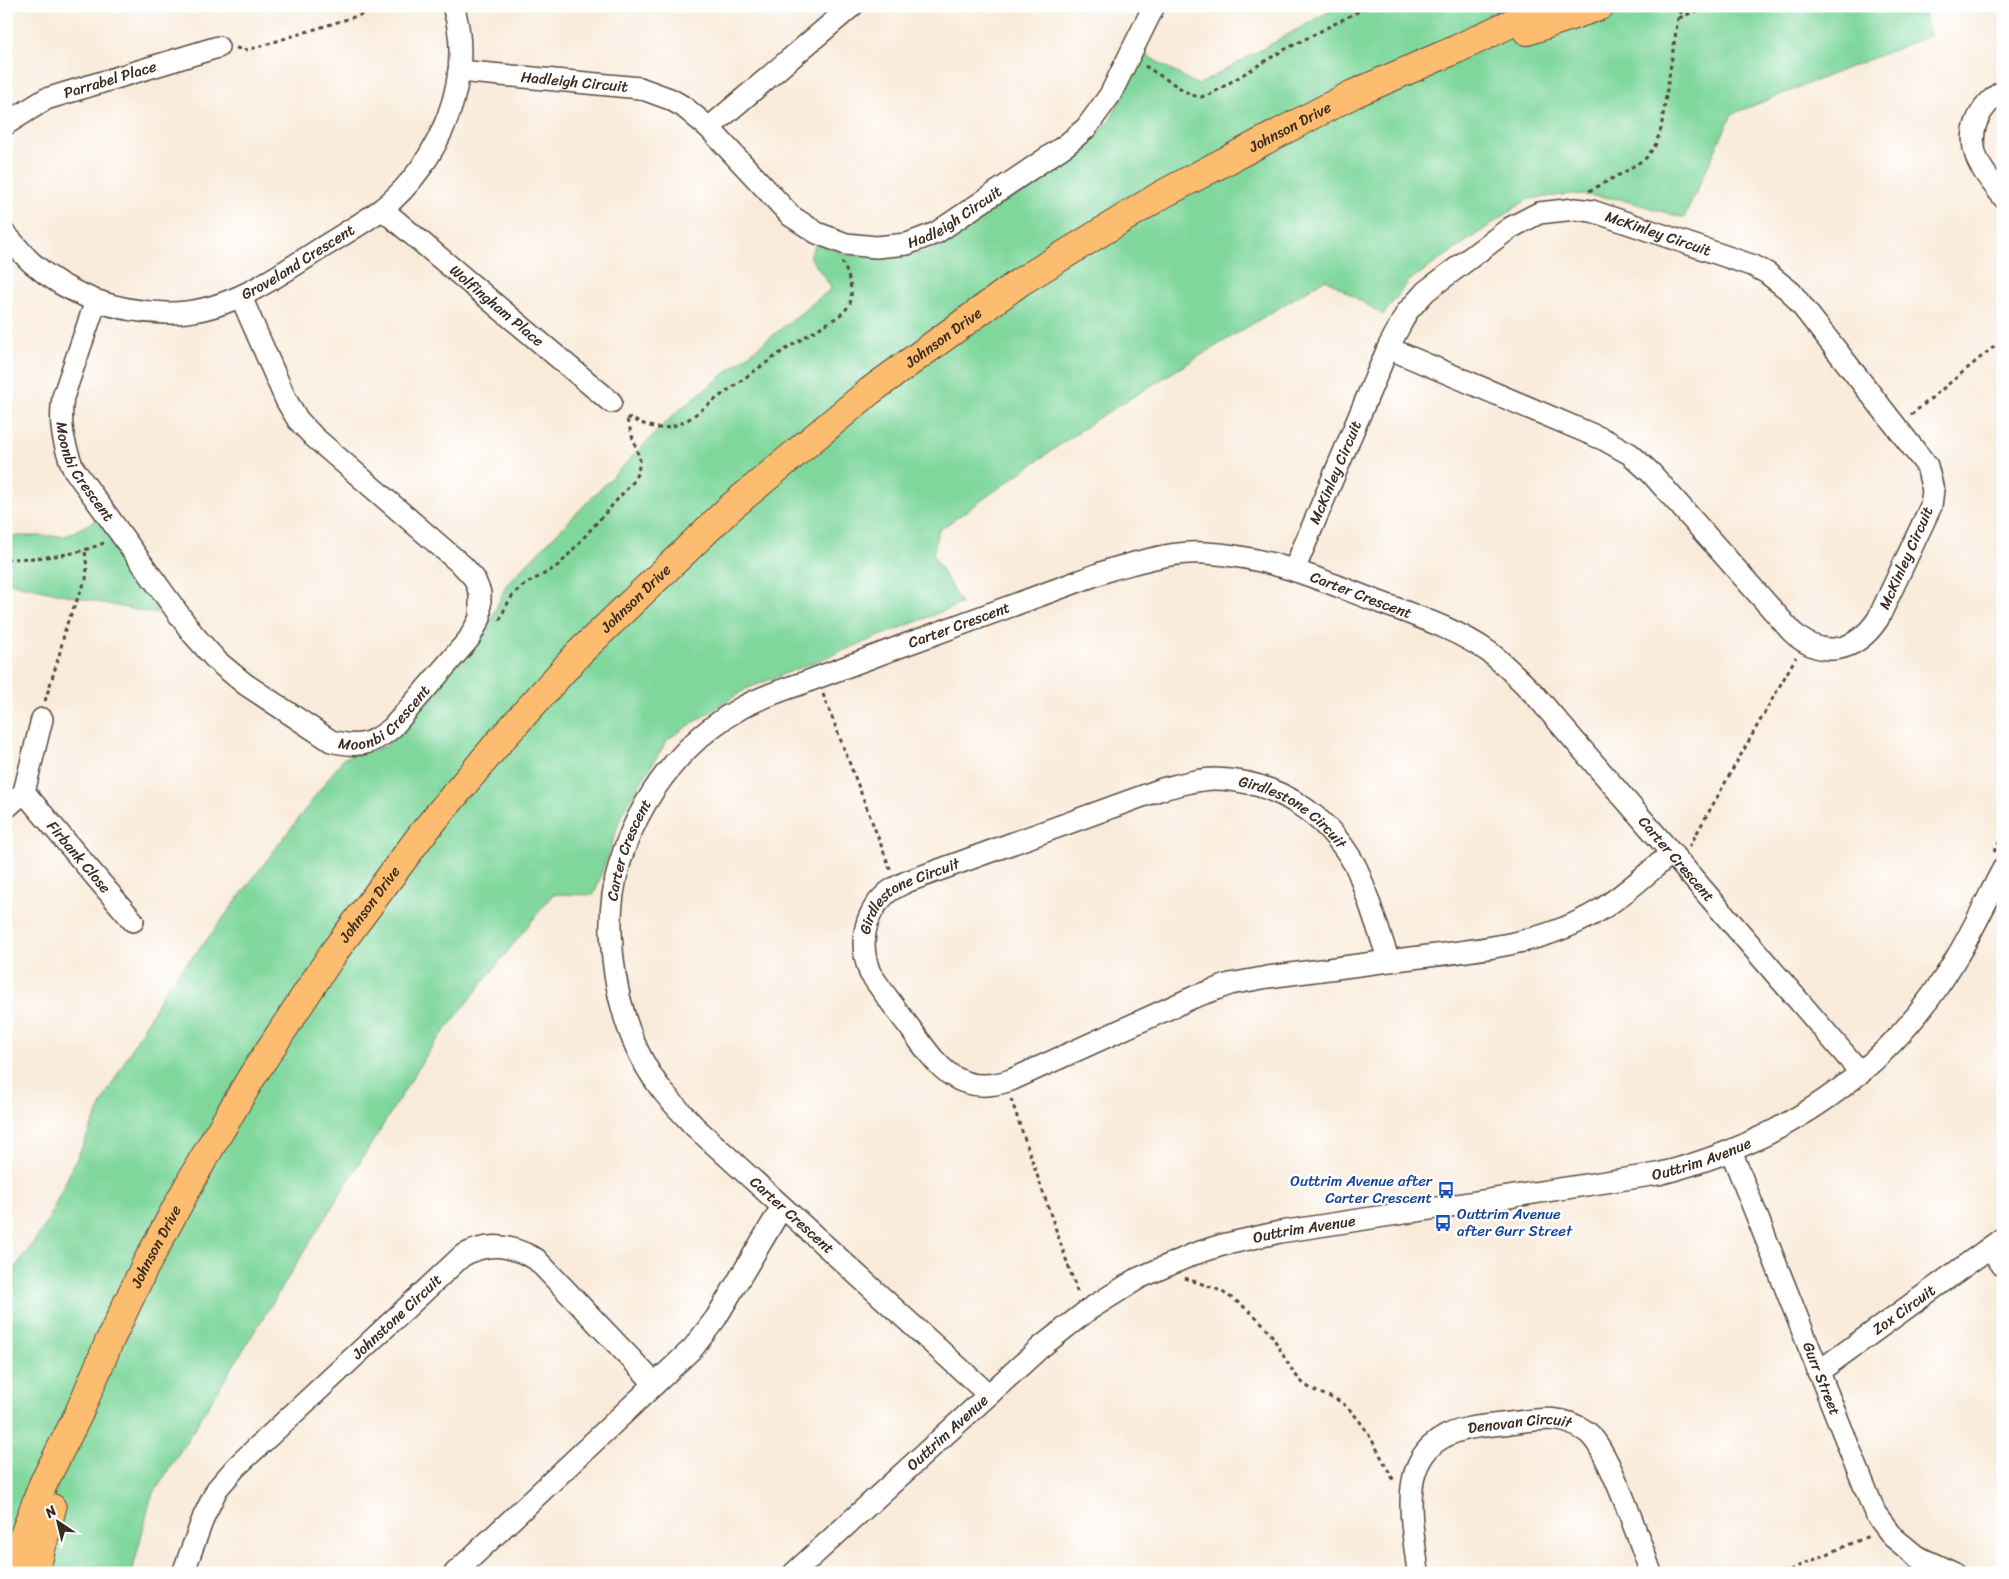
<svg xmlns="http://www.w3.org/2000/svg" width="2009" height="1579" font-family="Sriracha,sans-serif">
<rect width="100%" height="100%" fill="#fff"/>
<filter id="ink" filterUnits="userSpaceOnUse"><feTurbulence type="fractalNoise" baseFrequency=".02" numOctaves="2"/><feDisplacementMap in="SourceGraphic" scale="10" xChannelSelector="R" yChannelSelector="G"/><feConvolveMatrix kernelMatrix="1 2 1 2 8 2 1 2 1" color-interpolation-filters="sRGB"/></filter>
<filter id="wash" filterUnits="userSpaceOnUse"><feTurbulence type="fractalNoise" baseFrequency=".0096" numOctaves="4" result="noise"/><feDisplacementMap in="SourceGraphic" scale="20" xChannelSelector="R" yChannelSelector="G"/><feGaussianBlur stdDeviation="1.12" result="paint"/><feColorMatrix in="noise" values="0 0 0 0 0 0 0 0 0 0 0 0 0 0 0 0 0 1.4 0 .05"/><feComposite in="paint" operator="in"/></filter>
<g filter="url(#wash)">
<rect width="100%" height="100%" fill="#f9ebda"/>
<g fill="#7fd79c" stroke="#5d805d">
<polygon points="1339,6 1921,6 1931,35 1732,114 1684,218 1620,199 1573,194 1528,199 1409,281 1383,315 1326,279 1098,418 938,531 933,555 961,604 746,689 668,739 623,811 594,895 553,894 429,1051 151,1498 132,1573 6,1573 6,1281 46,1224 108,1091 167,986 205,942 344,758 386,746 488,627 506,585 673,415 832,288 809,256 817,243 848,255 888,258 930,251 1081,150 1110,120 1144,54 1198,85"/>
<polygon points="106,515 176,611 150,613 6,582 6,536 65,536"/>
</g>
</g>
<g filter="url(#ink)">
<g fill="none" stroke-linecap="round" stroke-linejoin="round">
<g stroke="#58473a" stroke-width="24">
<g id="minor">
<path id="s1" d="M459 71 640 88 670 99 684 107 709 128 791 216 817 233 846 244 876 247 907 244 936 233 1066 145 1086 128 1110 95 1154 6"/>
<path d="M2003 91C1978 107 1966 133 1978 161 1984 174 1995 186 2003 197"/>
<path id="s2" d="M6 124 46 99 218 47"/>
<polyline points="709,128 852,6"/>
<path id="s3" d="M382 209 611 402"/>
<path id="s4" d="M6 235C15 244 22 254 32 263 70 296 117 312 167 313 221 314 266 284 309 256 333 240 359 226 382 209 439 164 476 78 453 6"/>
<path id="s5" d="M96 301 63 397C59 425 63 442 73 468L193 634 217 661 245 684 331 741C358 748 371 745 392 728L469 639 480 618V593L474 578 463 566 314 437 298 420 286 400 241 297"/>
<path id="s6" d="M1294 570 1388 348 1407 312 1426 291 1510 228 1539 213 1575 209 1592 211 1754 266 1767 273 1791 292 1927 466 1933 490 1931 506 1878 619C1856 652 1822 660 1792 632L1651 473 1630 454 1605 440 1388 348"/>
<path id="s7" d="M24 792 133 921"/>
<polyline points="6,808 24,792 42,719"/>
<path id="s8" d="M1389 961 1268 977 1230 984 1194 997 1011 1080C959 1098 938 1067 911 1029 897 1011 883 992 870 973 859 945 863 915 886 894 891 889 899 886 906 882L1162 789C1179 785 1197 779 1214 779 1276 780 1327 814 1356 867 1361 877 1364 889 1368 899 1375 920 1382 940 1389 961 1460 951 1537 949 1600 910 1626 894 1648 872 1672 853"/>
<path id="s9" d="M1731 1151 1875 1513 1893 1537 1916 1556 1953 1573"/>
<polyline points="1990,1248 2003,1266"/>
<path id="s10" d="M1818 1372 2003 1238"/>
<path id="s11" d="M989 1395 695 1127C685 1116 674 1105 665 1094 628 1049 613 989 611 932 608 843 664 751 741 708 761 697 782 690 803 683 835 671 867 659 899 647 970 621 1041 595 1112 569 1142 561 1174 551 1205 553 1268 556 1321 580 1379 602 1416 616 1456 629 1489 652 1506 665 1521 681 1536 696L1861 1073"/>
<path id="s12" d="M183 1573 204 1516 217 1489 236 1467 462 1256C489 1241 509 1245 536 1259L655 1384"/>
<polyline points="455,1573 693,1348 716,1318 782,1207"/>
<path id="s13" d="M794 1573 1041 1347 1088 1310 1139 1278 1194 1254 1222 1245 1280 1232 1658 1174C1782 1143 1889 1072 1955 960 1973 931 1987 899 2003 869"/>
<path id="s14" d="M1418 1573C1414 1529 1395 1463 1444 1437 1463 1426 1489 1426 1510 1423 1539 1419 1562 1414 1587 1432 1609 1448 1640 1543 1651 1573"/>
</g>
</g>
<g stroke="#58473a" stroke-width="30">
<g id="major">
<polyline points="1527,31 1600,6"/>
<path id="s15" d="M10 1573 43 1484 78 1415 109 1342 144 1268 198 1168 253 1075 334 952 422 834 499 742 579 653 730 508 870 391 1020 282 1163 194 1353 94 1457 49 1547 6"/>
<polyline points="35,1573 52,1508"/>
</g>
</g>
<g stroke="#58473a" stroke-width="3" stroke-dasharray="4 4" stroke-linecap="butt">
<polyline points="1679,18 1708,6"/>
<polyline points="236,48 248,50 389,6"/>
<polyline points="1145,66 1191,95 1201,97 1211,94 1282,51 1369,6"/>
<polyline points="1589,191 1623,173 1646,158 1655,146 1661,129 1678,18 1681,12 1688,6"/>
<polyline points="1911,415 2003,339"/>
<path d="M6 559C42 558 72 557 106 542"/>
<path d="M500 620C516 578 531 586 561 563L633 482 638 472 640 460 626 417C655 428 660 434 689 419 731 388 773 356 818 329 828 322 845 315 850 303 854 291 848 272 842 262"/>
<polyline points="823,694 891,871"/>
<polyline points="45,701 59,656 66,626 86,579 87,569 85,551"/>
<polyline points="1689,847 1796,657"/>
<polyline points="1994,852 2003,835"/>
<polyline points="1011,1099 1078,1294"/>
<path d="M1185 1278C1197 1283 1212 1286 1224 1293 1240 1303 1259 1317 1270 1333 1281 1349 1289 1370 1303 1383 1314 1393 1329 1395 1341 1402 1364 1419 1380 1456 1394 1481"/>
<polyline points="1783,1573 1869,1536"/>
</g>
<use href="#minor" stroke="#fff" stroke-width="21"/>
<use href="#major" stroke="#fcbd6f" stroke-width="28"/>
</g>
</g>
<defs>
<g id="bus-bare" transform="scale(1.35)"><path d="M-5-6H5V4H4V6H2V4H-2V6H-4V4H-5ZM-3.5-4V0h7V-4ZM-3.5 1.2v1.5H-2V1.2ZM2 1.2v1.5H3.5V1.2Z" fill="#1a4fb4" stroke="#fff" stroke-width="2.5" paint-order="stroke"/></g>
</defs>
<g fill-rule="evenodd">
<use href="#bus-bare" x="1446" y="1190"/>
<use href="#bus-bare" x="1443" y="1223"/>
</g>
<g text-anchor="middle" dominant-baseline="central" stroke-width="5" stroke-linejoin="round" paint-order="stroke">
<g font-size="15" fill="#3b2a1e" stroke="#fff">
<text stroke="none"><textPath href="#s2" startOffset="114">Parrabel Place</textPath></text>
<text stroke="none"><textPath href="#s1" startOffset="116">Hadleigh Circuit</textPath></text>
<text stroke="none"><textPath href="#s15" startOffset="1978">Johnson Drive</textPath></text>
<text stroke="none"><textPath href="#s1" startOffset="561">Hadleigh Circuit</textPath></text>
<text stroke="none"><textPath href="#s6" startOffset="571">McKinley Circuit</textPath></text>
<text stroke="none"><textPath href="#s4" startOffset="328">Groveland Crescent</textPath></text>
<text stroke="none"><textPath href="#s3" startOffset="150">Wolfingham Place</textPath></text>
<text stroke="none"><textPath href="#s15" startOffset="1572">Johnson Drive</textPath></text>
<text stroke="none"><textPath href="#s5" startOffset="182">Moonbi Crescent</textPath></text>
<text stroke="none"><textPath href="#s6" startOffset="106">McKinley Circuit</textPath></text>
<text transform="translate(1906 558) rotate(-66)">McKinley Circuit</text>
<text stroke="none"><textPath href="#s11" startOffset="1541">Carter Crescent</textPath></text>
<text stroke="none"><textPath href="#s15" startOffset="1168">Johnson Drive</textPath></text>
<text stroke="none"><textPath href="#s11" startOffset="1121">Carter Crescent</textPath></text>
<text stroke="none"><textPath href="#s5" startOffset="618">Moonbi Crescent</textPath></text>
<text stroke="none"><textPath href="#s8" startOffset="1116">Girdlestone Circuit</textPath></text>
<text stroke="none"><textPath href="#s11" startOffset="701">Carter Crescent</textPath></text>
<text stroke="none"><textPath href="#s7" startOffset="85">Firbank Close</textPath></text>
<text stroke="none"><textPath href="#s11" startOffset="1961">Carter Crescent</textPath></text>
<text stroke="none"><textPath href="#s8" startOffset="696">Girdlestone Circuit</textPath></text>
<text stroke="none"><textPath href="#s15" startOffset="762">Johnson Drive</textPath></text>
<text stroke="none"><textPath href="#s13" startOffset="1032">Outtrim Avenue</textPath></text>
<text transform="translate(792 1215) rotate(42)">Carter Crescent</text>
<text stroke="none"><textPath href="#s13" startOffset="628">Outtrim Avenue</textPath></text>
<text stroke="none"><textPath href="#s15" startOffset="358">Johnson Drive</textPath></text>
<text stroke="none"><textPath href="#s10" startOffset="106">Zox Circuit</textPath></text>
<text stroke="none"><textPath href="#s12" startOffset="340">Johnstone Circuit</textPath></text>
<text stroke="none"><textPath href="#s9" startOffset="245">Gurr Street</textPath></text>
<text stroke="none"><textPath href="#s14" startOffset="226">Denovan Circuit</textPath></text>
<text stroke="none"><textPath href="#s13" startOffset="208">Outtrim Avenue</textPath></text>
</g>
<g font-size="15" fill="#164399" stroke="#fff" text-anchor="end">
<text x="1432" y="1181">Outtrim Avenue after<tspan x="1432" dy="17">Carter Crescent</tspan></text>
<text x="1457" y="1214" text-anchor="start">Outtrim Avenue<tspan x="1457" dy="17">after Gurr Street</tspan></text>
</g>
</g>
<rect width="2009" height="1579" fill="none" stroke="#fff" stroke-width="25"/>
<g transform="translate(58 1522) rotate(325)" stroke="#ffffff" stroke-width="4" paint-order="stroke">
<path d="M0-4L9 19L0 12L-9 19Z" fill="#3b2a1e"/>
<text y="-8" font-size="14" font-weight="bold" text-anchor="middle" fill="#3b2a1e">N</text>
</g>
</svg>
